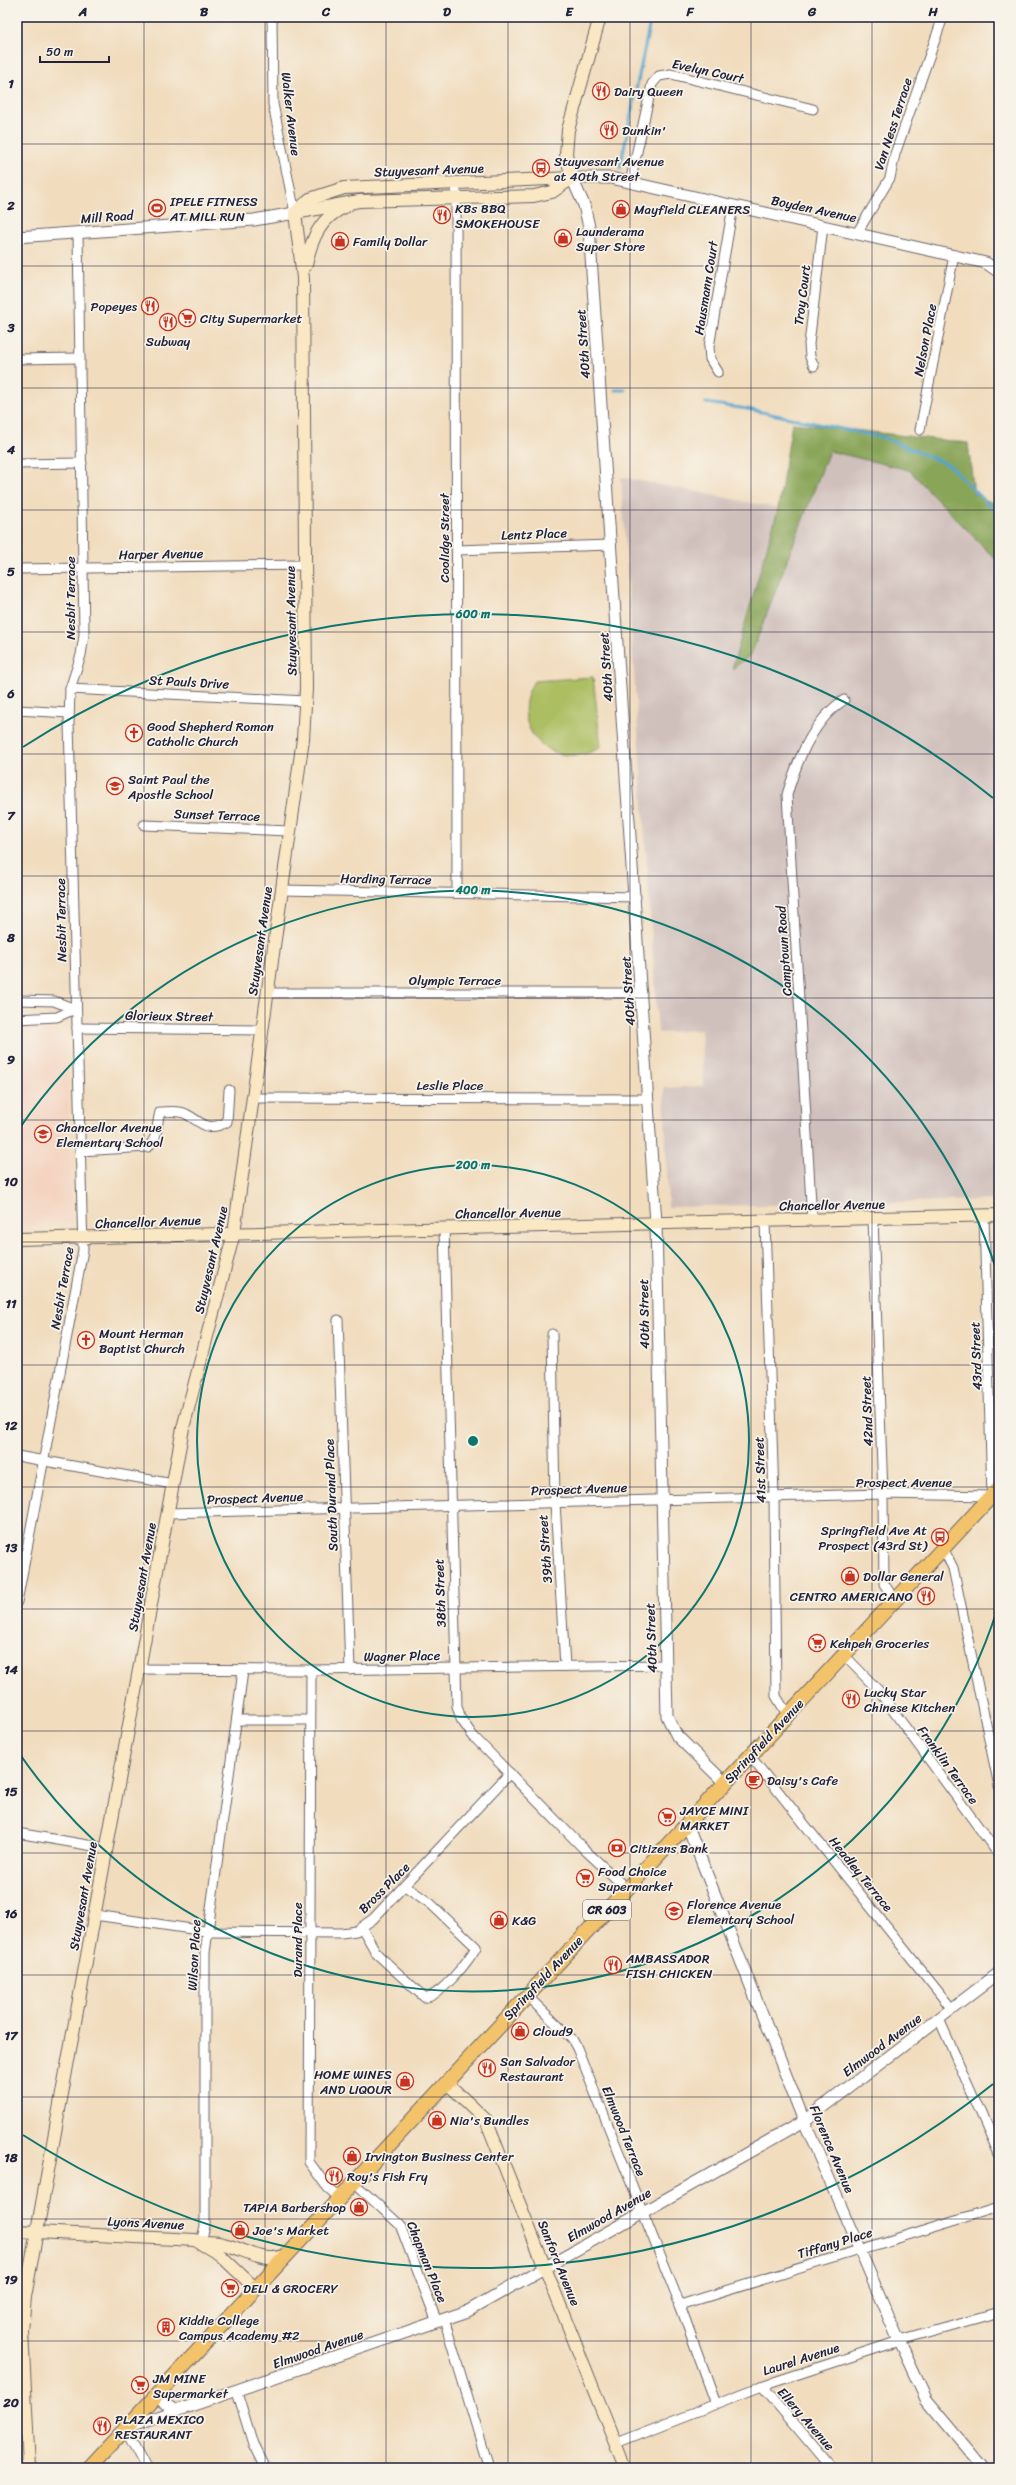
<svg xmlns="http://www.w3.org/2000/svg" width="1016" height="2485" font-family="Sriracha,sans-serif">
<rect width="100%" height="100%" fill="#f7f3e8"/>
<filter id="ink" filterUnits="userSpaceOnUse"><feTurbulence type="fractalNoise" baseFrequency=".025" numOctaves="2"/><feDisplacementMap in="SourceGraphic" scale="8" xChannelSelector="R" yChannelSelector="G"/><feConvolveMatrix kernelMatrix="1 2 1 2 8 2 1 2 1" color-interpolation-filters="sRGB"/></filter>
<filter id="wash" filterUnits="userSpaceOnUse"><feTurbulence type="fractalNoise" baseFrequency=".012" numOctaves="4" result="noise"/><feDisplacementMap in="SourceGraphic" scale="16" xChannelSelector="R" yChannelSelector="G"/><feGaussianBlur stdDeviation="0.9" result="paint"/><feColorMatrix in="noise" values="0 0 0 0 0 0 0 0 0 0 0 0 0 0 0 0 0 1.4 0 .05"/><feComposite in="paint" operator="in"/></filter>
<g filter="url(#wash)">
<rect width="100%" height="100%" fill="#f1dcbd"/>
<polygon fill="#f4d3c0" points="49,1026 63,1035 67,1044 72,1223 17,1226 17,1027"/>
<polygon fill="#d0c0bc" points="828,451 909,470 999,563 999,1200 668,1207 664,1088 704,1086 701,1030 658,1033 621,477 778,508 732,669 751,655"/>
<path fill="#acbe62" stroke="#67704e" d="M593 677 601 747C554 775 505 728 534 681Z"/>
<polygon fill="#89a558" stroke="#56644a" points="792,423 968,443 974,494 999,506 999,563 909,470 829,451 751,655 732,669 778,509"/>
<g fill="none" stroke-linecap="round" stroke-linejoin="round">
<g stroke="#53a4ce" stroke-width="3">
<polyline points="620,168 651,17"/>
<polyline points="615,390 625,390"/>
<polyline points="706,403 747,409 885,438 949,465 999,515"/>
</g>
</g>
</g>
<g filter="url(#ink)">
<g fill="none" stroke-linecap="round" stroke-linejoin="round">
<g stroke="#6a6368" stroke-width="11">
<g id="minor">
<polyline points="272,17 273,104 295,213"/>
<polyline points="456,182 457,893"/>
<polyline points="630,183 652,84 659,76 671,74 813,109"/>
<polyline points="857,233 890,178 895,154 943,17"/>
<polyline points="17,359 80,358"/>
<polyline points="814,366 810,357 809,344 823,226"/>
<polyline points="718,372 710,359 709,347 733,206"/>
<polyline points="920,430 954,255"/>
<polyline points="17,464 82,463"/>
<polyline points="457,550 611,545"/>
<polyline points="17,569 305,565"/>
<polyline points="70,689 306,701"/>
<polyline points="17,710 69,713"/>
<polyline points="144,825 289,831"/>
<polyline points="281,890 636,897"/>
<polyline points="267,993 642,993"/>
<polyline points="17,1000 54,1001 75,1009"/>
<polyline points="17,1019 57,1017 75,1009"/>
<polyline points="77,1028 261,1030"/>
<polyline points="253,1098 648,1099"/>
<path d="M80 1151 148 1147C159 1137 156 1125 160 1112 168 1112 179 1110 186 1114 202 1122 206 1133 227 1122L229 1090"/>
<polyline points="873,1218 883,1494 884,1584 895,1600"/>
<path d="M812 1220 787 795C797 760 813 720 844 700"/>
<polyline points="765,1221 774,1497 776,1696 788,1716"/>
<polyline points="444,1228 457,1706 461,1719 473,1736 585,1850 627,1889"/>
<polyline points="338,1320 350,1670"/>
<polyline points="552,1334 555,1503 565,1666"/>
<polyline points="17,1456 173,1484"/>
<polyline points="168,1513 883,1494 992,1496 984,1216"/>
<polyline points="943,1548 953,1568 999,1786"/>
<polyline points="17,1602 83,1250 69,723 70,689 81,655 84,635 78,233"/>
<polyline points="844,1655 878,1690 999,1855"/>
<polyline points="139,1669 311,1670 666,1665"/>
<polyline points="311,1670 309,2162 328,2188 340,2198"/>
<polyline points="237,1720 310,1720"/>
<polyline points="750,1756 952,2009"/>
<polyline points="17,1833 105,1848"/>
<polyline points="95,1915 212,1932 341,1933 356,1931 373,1919 510,1773"/>
<path d="M362 1928 377 1954 424 1997C438 2000 470 1959 476 1947L431 1904 405 1886"/>
<polyline points="527,1996 572,2039 577,2048 680,2305 716,2404"/>
<polyline points="939,2019 999,2154"/>
<polyline points="354,2183 400,2225 437,2322"/>
<polyline points="201,2242 205,2226 205,1953 243,1671"/>
<polyline points="680,2305 999,2207"/>
<polyline points="444,2319 489,2468"/>
<polyline points="762,2386 831,2468"/>
<polyline points="237,2392 253,2444 265,2468"/>
<polyline points="125,2429 146,2468"/>
<polyline points="616,2443 762,2386 899,2341 999,2313"/>
</g>
</g>
<g stroke="#6a6368" stroke-width="13">
<g id="tertiary">
<polyline points="17,237 254,220 295,213"/>
<polyline points="725,1783 677,1736 667,1716 656,1223 589,227 584,205 572,178 611,178 986,263 999,272"/>
<polyline points="687,1824 804,2121 899,2341 926,2399 984,2468"/>
<polyline points="156,2395 173,2409 182,2410"/>
<polyline points="126,2428 468,2311 804,2121 999,1973"/>
</g>
</g>
<g stroke="#6a6368" stroke-width="14">
<g id="secondary">
<polyline points="572,178 566,154 568,130 600,17"/>
<polyline points="295,213 310,199 344,188 572,178"/>
<polyline points="295,213 359,201 534,196 552,192 572,178"/>
<path d="M306 265C311 239 321 216 347 206"/>
<polyline points="17,1239 999,1215"/>
<polyline points="446,2082 486,2120 625,2468"/>
<polyline points="17,2231 195,2240 219,2254 255,2288"/>
<path d="M202 2242C210 2242 219 2242 227 2245 248 2251 267 2265 288 2254"/>
<polyline points="29,2468 22,2331 25,2297 183,1428 234,1233 303,739 306,689 303,278 295,213"/>
</g>
</g>
<g stroke="#6a6368" stroke-width="16">
<polyline id="primary" points="89,2468 999,1488"/>
</g>
<use href="#minor" stroke="#fff" stroke-width="9"/>
<use href="#tertiary" stroke="#fff" stroke-width="11"/>
<use href="#secondary" stroke="#fae7c3" stroke-width="12"/>
<use href="#primary" stroke="#f2c36a" stroke-width="14"/>
</g>
</g>
<path fill="none" stroke="#22223b" stroke-width="1" stroke-opacity="0.55" d="M144 17V2468M265 17V2468M386 17V2468M508 17V2468M630 17V2468M751 17V2468M872 17V2468M17 144H999M17 266H999M17 388H999M17 510H999M17 632H999M17 754H999M17 876H999M17 998H999M17 1120H999M17 1242H999M17 1365H999M17 1487H999M17 1609H999M17 1731H999M17 1853H999M17 1975H999M17 2097H999M17 2219H999M17 2341H999"/>
<g fill="none" stroke="#0f766e" stroke-width="2">
<circle cx="473" cy="1441" r="276"/>
<path d="M998 1607A551 551 0 0 1 19 1753M19 1129A551 551 0 0 1 998 1275"/>
<path d="M993 2084A827 827 0 0 1 23 2135M23 747A827 827 0 0 1 993 798"/>
</g>
<defs>
<g id="restaurant-ring" transform="scale(0.9)"><circle r="9.5" fill="#f7f3e8" stroke="#c8321e" stroke-width="1.5"/><path d="M-5-6h1v4h1v-4h1v4h1v-4h1v5L-1.5 .5V6h-2V.5L-5-1ZM5-6V6H3V1.5H1.5Q1.5-4 5-6Z" fill="#c8321e"/></g>
<g id="bus-ring" transform="scale(0.9)"><circle r="9.5" fill="#f7f3e8" stroke="#c8321e" stroke-width="1.5"/><path d="M-5-6H5V4H4V6H2V4H-2V6H-4V4H-5ZM-3.5-4V0h7V-4ZM-3.5 1.2v1.5H-2V1.2ZM2 1.2v1.5H3.5V1.2Z" fill="#c8321e"/></g>
<g id="stadium-ring" transform="scale(0.9)"><circle r="9.5" fill="#f7f3e8" stroke="#c8321e" stroke-width="1.5"/><path d="M0-5a6.5 5 0 1 0 0 10a6.5 5 0 1 0 0-10ZM-3.5-1.8h7v3.6h-7Z" fill="#c8321e"/></g>
<g id="shop-ring" transform="scale(0.9)"><circle r="9.5" fill="#f7f3e8" stroke="#c8321e" stroke-width="1.5"/><path d="M-5-2.5h2.3a2.7 3.5 0 0 1 5.4 0H5L5.5 6h-11ZM-1.5-2.5h3a1.5 2.3 0 0 0-3 0Z" fill="#c8321e"/></g>
<g id="supermarket-ring" transform="scale(0.9)"><circle r="9.5" fill="#f7f3e8" stroke="#c8321e" stroke-width="1.5"/><path d="M-6-5.5h2.5l.6 2H6L4.5 2H-2.5L-4.4-4H-6ZM-1.5 3.2a1.3 1.3 0 1 0 .1 0ZM3 3.2a1.3 1.3 0 1 0 .1 0Z" fill="#c8321e"/></g>
<g id="church-ring" transform="scale(0.9)"><circle r="9.5" fill="#f7f3e8" stroke="#c8321e" stroke-width="1.5"/><path d="M-1.2-6h2.4v3.5h3.3v2.4h-3.3V6h-2.4V-.1h-3.3v-2.4h3.3Z" fill="#c8321e"/></g>
<g id="school-ring" transform="scale(0.9)"><circle r="9.5" fill="#f7f3e8" stroke="#c8321e" stroke-width="1.5"/><path d="M0-5L7-2L0 1L-7-2ZM-4 1L0 2.5L4 1V4Q0 6-4 4Z" fill="#c8321e"/></g>
<g id="cafe-ring" transform="scale(0.9)"><circle r="9.5" fill="#f7f3e8" stroke="#c8321e" stroke-width="1.5"/><path d="M-5.5-4.5H6V0H3Q3 3.5 0 3.5H-2.5Q-5.5 3.5-5.5 0ZM3-3.2v2h1.7v-2ZM-6 4.5H4V6H-6Z" fill="#c8321e"/></g>
<g id="bank-ring" transform="scale(0.9)"><circle r="9.5" fill="#f7f3e8" stroke="#c8321e" stroke-width="1.5"/><path d="M-6-4H6V4H-6ZM0-2.3a2.3 2.3 0 1 0 0 4.6a2.3 2.3 0 1 0 0-4.6Z" fill="#c8321e"/></g>
<g id="building-ring" transform="scale(0.9)"><circle r="9.5" fill="#f7f3e8" stroke="#c8321e" stroke-width="1.5"/><path d="M-4-6H4V6H1V3H-1V6H-4ZM-2.5-4.3h1.7v1.8h-1.7ZM.8-4.3h1.7v1.8H.8ZM-2.5-1h1.7V.8h-1.7ZM.8-1h1.7V.8H.8Z" fill="#c8321e"/></g>
</defs>
<g fill-rule="evenodd">
<use href="#restaurant-ring" x="601" y="91"/>
<use href="#restaurant-ring" x="609" y="130"/>
<use href="#bus-ring" x="541" y="168"/>
<use href="#stadium-ring" x="157" y="208"/>
<use href="#shop-ring" x="621" y="209"/>
<use href="#restaurant-ring" x="442" y="215"/>
<use href="#shop-ring" x="563" y="238"/>
<use href="#shop-ring" x="340" y="241"/>
<use href="#restaurant-ring" x="150" y="306"/>
<use href="#supermarket-ring" x="187" y="318"/>
<use href="#restaurant-ring" x="168" y="322"/>
<use href="#church-ring" x="134" y="733"/>
<use href="#school-ring" x="115" y="786"/>
<use href="#school-ring" x="43" y="1134"/>
<use href="#church-ring" x="86" y="1340"/>
<use href="#bus-ring" x="940" y="1537"/>
<use href="#shop-ring" x="850" y="1576"/>
<use href="#restaurant-ring" x="926" y="1596"/>
<use href="#supermarket-ring" x="817" y="1643"/>
<use href="#restaurant-ring" x="851" y="1699"/>
<use href="#cafe-ring" x="754" y="1780"/>
<use href="#supermarket-ring" x="667" y="1817"/>
<use href="#bank-ring" x="617" y="1848"/>
<use href="#supermarket-ring" x="585" y="1878"/>
<use href="#school-ring" x="674" y="1911"/>
<use href="#shop-ring" x="499" y="1920"/>
<use href="#restaurant-ring" x="613" y="1965"/>
<use href="#shop-ring" x="520" y="2031"/>
<use href="#restaurant-ring" x="487" y="2068"/>
<use href="#shop-ring" x="405" y="2081"/>
<use href="#shop-ring" x="437" y="2120"/>
<use href="#shop-ring" x="352" y="2156"/>
<use href="#restaurant-ring" x="334" y="2176"/>
<use href="#shop-ring" x="359" y="2207"/>
<use href="#shop-ring" x="240" y="2230"/>
<use href="#supermarket-ring" x="230" y="2288"/>
<use href="#building-ring" x="166" y="2327"/>
<use href="#supermarket-ring" x="140" y="2385"/>
<use href="#restaurant-ring" x="102" y="2426"/>
</g>
<g text-anchor="middle" dominant-baseline="central" stroke-width="3.5" stroke-linejoin="round" paint-order="stroke">
<rect fill="#f7f3e8" stroke="#62616f" stroke-width="1" x="583" y="1900" width="48" height="20" rx="3"/>
<g font-size="12" font-weight="bold" fill="#22223b">
<text x="607" y="1910">CR 603</text>
</g>
<g font-size="13" fill="#22223b" stroke="#f7f3e8">
<text transform="translate(708 71) rotate(12)">Evelyn Court</text>
<text transform="translate(291 114) rotate(83)">Walker Avenue</text>
<text transform="translate(893 124) rotate(-72)">Van Ness Terrace</text>
<text transform="translate(429 170) rotate(-2)">Stuyvesant Avenue</text>
<text transform="translate(814 209) rotate(12)">Boyden Avenue</text>
<text transform="translate(107 217) rotate(-4)">Mill Road</text>
<text transform="translate(706 288) rotate(-81)">Hausmann Court</text>
<text transform="translate(802 295) rotate(-83)">Troy Court</text>
<text transform="translate(925 340) rotate(-79)">Nelson Place</text>
<text transform="translate(583 344) rotate(-94)">40th Street</text>
<text transform="translate(534 534) rotate(-2)">Lentz Place</text>
<text transform="translate(444 538) rotate(-90)">Coolidge Street</text>
<text transform="translate(161 554) rotate(-1)">Harper Avenue</text>
<text transform="translate(70 598) rotate(-90)">Nesbit Terrace</text>
<text transform="translate(291 621) rotate(-91)">Stuyvesant Avenue</text>
<text transform="translate(606 667) rotate(-94)">40th Street</text>
<text transform="translate(189 682) rotate(3)">St Pauls Drive</text>
<text transform="translate(217 815) rotate(2)">Sunset Terrace</text>
<text transform="translate(386 879) rotate(1)">Harding Terrace</text>
<text transform="translate(61 920) rotate(-91)">Nesbit Terrace</text>
<text transform="translate(260 941) rotate(-82)">Stuyvesant Avenue</text>
<text transform="translate(784 951) rotate(-94)">Camptown Road</text>
<text x="455" y="980">Olympic Terrace</text>
<text transform="translate(628 991) rotate(-94)">40th Street</text>
<text transform="translate(169 1016) rotate(1)">Glorieux Street</text>
<text x="450" y="1085">Leslie Place</text>
<text transform="translate(832 1205) rotate(-1)">Chancellor Avenue</text>
<text transform="translate(508 1213) rotate(-1)">Chancellor Avenue</text>
<text transform="translate(148 1222) rotate(-2)">Chancellor Avenue</text>
<text transform="translate(211 1260) rotate(-77)">Stuyvesant Avenue</text>
<text transform="translate(62 1288) rotate(-80)">Nesbit Terrace</text>
<text transform="translate(644 1314) rotate(-91)">40th Street</text>
<text transform="translate(976 1356) rotate(-92)">43rd Street</text>
<text transform="translate(867 1411) rotate(-92)">42nd Street</text>
<text transform="translate(760 1470) rotate(-92)">41st Street</text>
<text x="904" y="1482">Prospect Avenue</text>
<text transform="translate(579 1489) rotate(-2)">Prospect Avenue</text>
<text transform="translate(331 1495) rotate(-92)">South Durand Place</text>
<text transform="translate(255 1498) rotate(-2)">Prospect Avenue</text>
<text transform="translate(545 1549) rotate(-94)">39th Street</text>
<text transform="translate(142 1577) rotate(-80)">Stuyvesant Avenue</text>
<text transform="translate(440 1593) rotate(-92)">38th Street</text>
<text transform="translate(651 1638) rotate(-92)">40th Street</text>
<text transform="translate(402 1656) rotate(-1)">Wagner Place</text>
<text transform="translate(764 1741) rotate(-47)">Springfield Avenue</text>
<text transform="translate(948 1765) rotate(54)">Franklin Terrace</text>
<text transform="translate(861 1874) rotate(51)">Headley Terrace</text>
<text transform="translate(384 1888) rotate(-45)">Bross Place</text>
<text transform="translate(83 1896) rotate(-80)">Stuyvesant Avenue</text>
<text transform="translate(297 1940) rotate(-90)">Durand Place</text>
<text transform="translate(194 1955) rotate(-87)">Wilson Place</text>
<text transform="translate(543 1978) rotate(-47)">Springfield Avenue</text>
<text transform="translate(882 2045) rotate(-37)">Elmwood Avenue</text>
<text transform="translate(624 2131) rotate(68)">Elmwood Terrace</text>
<text transform="translate(832 2149) rotate(67)">Florence Avenue</text>
<text transform="translate(609 2215) rotate(-30)">Elmwood Avenue</text>
<text transform="translate(146 2223) rotate(3)">Lyons Avenue</text>
<text transform="translate(835 2243) rotate(-17)">Tiffany Place</text>
<text transform="translate(427 2262) rotate(68)">Chapman Place</text>
<text transform="translate(559 2263) rotate(68)">Sanford Avenue</text>
<text transform="translate(318 2349) rotate(-19)">Elmwood Avenue</text>
<text transform="translate(801 2359) rotate(-18)">Laurel Avenue</text>
<text transform="translate(806 2419) rotate(49)">Ellery Avenue</text>
</g>
<g font-size="13" fill="#22223b" stroke="#f7f3e8" text-anchor="start">
<text x="614" y="91">Dairy Queen</text>
<text x="622" y="130">Dunkin'</text>
<text x="554" y="161">Stuyvesant Avenue<tspan x="554" dy="15">at 40th Street</tspan></text>
<text x="170" y="201">IPELE FITNESS<tspan x="170" dy="15">AT MILL RUN</tspan></text>
<text x="455" y="208">KBs BBQ<tspan x="455" dy="15">SMOKEHOUSE</tspan></text>
<text x="634" y="209">Mayfield CLEANERS</text>
<text x="576" y="231">Launderama<tspan x="576" dy="15">Super Store</tspan></text>
<text x="353" y="241">Family Dollar</text>
<text x="137" y="306" text-anchor="end">Popeyes</text>
<text x="200" y="318">City Supermarket</text>
<text x="168" y="341" text-anchor="middle">Subway</text>
<text x="147" y="726">Good Shepherd Roman<tspan x="147" dy="15">Catholic Church</tspan></text>
<text x="128" y="779">Saint Paul the<tspan x="128" dy="15">Apostle School</tspan></text>
<text x="56" y="1127">Chancellor Avenue<tspan x="56" dy="15">Elementary School</tspan></text>
<text x="99" y="1333">Mount Herman<tspan x="99" dy="15">Baptist Church</tspan></text>
<text x="927" y="1530" text-anchor="end">Springfield Ave At<tspan x="927" dy="15">Prospect (43rd St)</tspan></text>
<text x="863" y="1576">Dollar General</text>
<text x="913" y="1596" text-anchor="end">CENTRO AMERICANO</text>
<text x="830" y="1643">Kehpeh Groceries</text>
<text x="864" y="1692">Lucky Star<tspan x="864" dy="15">Chinese Kitchen</tspan></text>
<text x="767" y="1780">Daisy's Cafe</text>
<text x="680" y="1810">JAYCE MINI<tspan x="680" dy="15">MARKET</tspan></text>
<text x="630" y="1848">Citizens Bank</text>
<text x="598" y="1871">Food Choice<tspan x="598" dy="15">Supermarket</tspan></text>
<text x="687" y="1904">Florence Avenue<tspan x="687" dy="15">Elementary School</tspan></text>
<text x="512" y="1920">K&amp;G</text>
<text x="626" y="1958">AMBASSADOR<tspan x="626" dy="15">FISH CHICKEN</tspan></text>
<text x="533" y="2031">Cloud9</text>
<text x="500" y="2061">San Salvador<tspan x="500" dy="15">Restaurant</tspan></text>
<text x="392" y="2074" text-anchor="end">HOME WINES<tspan x="392" dy="15">AND LIQOUR</tspan></text>
<text x="450" y="2120">Nia's Bundles</text>
<text x="365" y="2156">Irvington Business Center</text>
<text x="347" y="2176">Roy's Fish Fry</text>
<text x="346" y="2207" text-anchor="end">TAPIA Barbershop</text>
<text x="253" y="2230">Joe's Market</text>
<text x="243" y="2288">DELI &amp; GROCERY</text>
<text x="179" y="2320">Kiddie College<tspan x="179" dy="15">Campus Academy #2</tspan></text>
<text x="153" y="2378">JM MINE<tspan x="153" dy="15">Supermarket</tspan></text>
<text x="115" y="2419">PLAZA MEXICO<tspan x="115" dy="15">RESTAURANT</tspan></text>
</g>
</g>
<circle cx="473" cy="1441" r="6" fill="#0f766e" stroke="#f7f3e8" stroke-width="2"/>
<g font-size="12" text-anchor="middle" font-weight="bold" fill="#0f766e" stroke="#f7f3e8" stroke-width="3.5" stroke-linejoin="round" paint-order="stroke">
<text x="473" y="618">600 m</text>
<text x="473" y="894">400 m</text>
<text x="473" y="1169">200 m</text>
</g>
<rect width="1016" height="2485" fill="none" stroke="#f7f3e8" stroke-width="44"/>
<path d="M40 56v6h69v-6" fill="none" stroke="#22223b" stroke-width="2"/>
<text x="46" y="56" font-size="12" fill="#22223b" stroke="#f7f3e8" stroke-width="3" paint-order="stroke">50 m</text>
<rect x="22" y="22" width="972" height="2441" fill="none" stroke="#22223b" stroke-width="1.5"/>
<g font-size="13" text-anchor="middle" font-weight="bold" fill="#22223b">
<text x="83" y="16">A</text>
<text x="204" y="16">B</text>
<text x="326" y="16">C</text>
<text x="447" y="16">D</text>
<text x="569" y="16">E</text>
<text x="690" y="16">F</text>
<text x="812" y="16">G</text>
<text x="933" y="16">H</text>
<text x="11" y="88">1</text>
<text x="11" y="210">2</text>
<text x="11" y="332">3</text>
<text x="11" y="454">4</text>
<text x="11" y="576">5</text>
<text x="11" y="698">6</text>
<text x="11" y="820">7</text>
<text x="11" y="942">8</text>
<text x="11" y="1064">9</text>
<text x="11" y="1186">10</text>
<text x="11" y="1308">11</text>
<text x="11" y="1430">12</text>
<text x="11" y="1552">13</text>
<text x="11" y="1674">14</text>
<text x="11" y="1796">15</text>
<text x="11" y="1918">16</text>
<text x="11" y="2040">17</text>
<text x="11" y="2162">18</text>
<text x="11" y="2284">19</text>
<text x="11" y="2407">20</text>
</g>
</svg>
